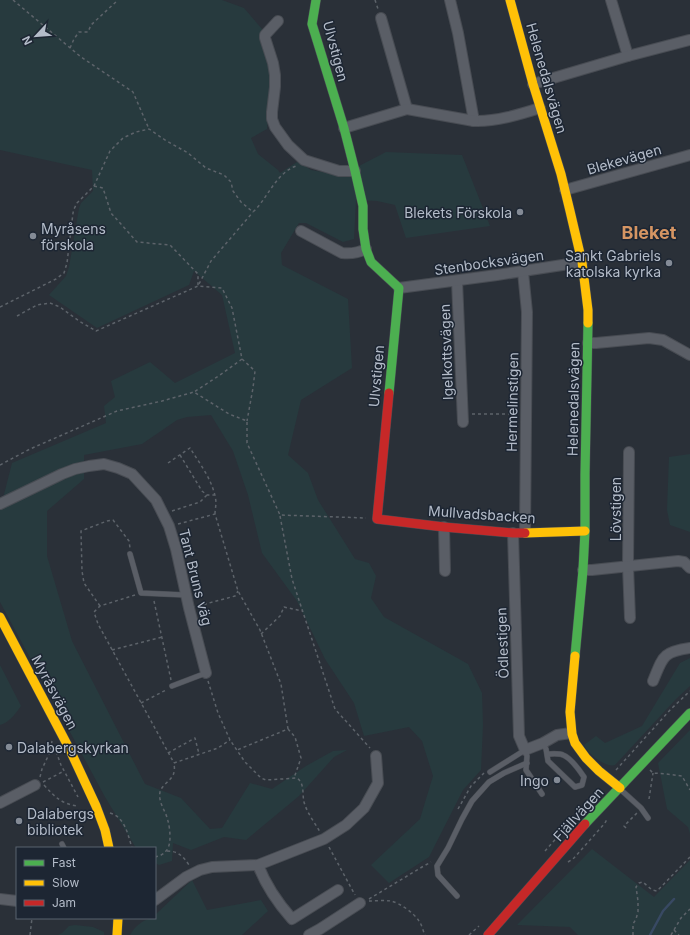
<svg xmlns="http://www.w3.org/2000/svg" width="690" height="935" font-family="Inter,sans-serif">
<rect width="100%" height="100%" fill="#2a3038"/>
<g fill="#273a3e">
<polygon points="0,0 222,0 244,8 262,29 263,47 269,64 271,80 267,129 251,138 258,154 278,170 280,173 297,162 302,164 311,170 350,177 359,166 386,152 462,155 490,226 406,238 395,205 377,201 356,200 354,239 343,242 306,223 299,223 281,253 282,265 348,299 352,368 301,400 288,455 308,473 318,500 355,559 369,563 376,576 371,598 384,617 468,664 482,693 483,725 481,770 463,790 429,857 389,883 371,865 420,819 433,776 422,741 409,727 364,736 354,703 325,659 297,601 262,553 248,495 233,451 211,415 187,417 177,420 142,444 84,455 84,479 47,511 47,556 72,641 145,784 181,798 210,829 222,828 250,783 272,789 306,766 333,751 347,750 334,757 299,796 246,840 224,837 191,850 173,843 172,861 159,865 155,863 155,848 136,848 105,797 0,602 0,510 12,463 106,423 104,406 115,397 111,381 150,362 175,383 235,353 222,295 194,271 189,285 97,328 49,295 66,276 69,267 79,208 81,203 93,191 92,170 0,150"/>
<polygon points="690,454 690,532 670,525 667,510 669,457"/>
<path d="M690 658V686L676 699 615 765C606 768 588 754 584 745L596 736 605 743 642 726 680 663Z"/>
<path d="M0 665 21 706C15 714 10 722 0 725Z"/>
<polygon points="690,730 690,834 688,827 667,809 658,763"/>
<polygon points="592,849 654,897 690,860 690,935 578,935 570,927 517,925"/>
<path d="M192 880 207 910 261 900 268 911 242 935H130C135 926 144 918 155 918V915Z"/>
<polygon points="75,925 93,927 104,932 104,935 58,935 62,933 69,926"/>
</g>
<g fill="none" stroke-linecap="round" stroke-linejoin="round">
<polyline stroke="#384963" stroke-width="2.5" points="650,935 663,911 674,899"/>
<g stroke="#484c53" stroke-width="6">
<g id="lane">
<polyline points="130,554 141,593 186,595"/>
<polyline points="172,686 206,673"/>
<path d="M543 743 546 749 548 761 575 787 582 785 584 777C580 771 571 758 563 755 559 753 551 754 547 754"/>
<polyline points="490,772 525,750 527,756 526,770 542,794"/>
<polyline points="620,789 641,808 648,818"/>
<polyline points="62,844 64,848"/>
<polyline points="457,896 438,875 437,866 448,848 462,819 472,801 489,782 504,773 527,763"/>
</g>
</g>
<g stroke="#484c53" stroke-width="12">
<g id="street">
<path d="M450 0 458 33 474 121C495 122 521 114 540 108"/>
<polyline points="611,0 628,56"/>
<polyline points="381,18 407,109"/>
<polyline points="278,21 265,35 265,38 273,63 275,75 275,87 272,112 272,119 275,127 288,145 304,160 339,171 355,171"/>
<polyline points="533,84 628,56 689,40 690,40"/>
<polyline points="344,128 407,109 474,121"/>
<polyline points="565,190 690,155"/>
<path d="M301 231 342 253C351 254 358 253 366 249"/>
<polyline points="523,272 527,312 525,532"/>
<polyline points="457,281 463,422"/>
<polyline points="399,288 497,275 582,262"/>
<polyline points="588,343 596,343 649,338 663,340 690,355"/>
<polyline points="629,452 628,566 630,618"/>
<polyline points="0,504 62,474 75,469 89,466 104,464 118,468 132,474 156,500 169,526 176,549 189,608 206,673"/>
<polyline points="444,527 445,571"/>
<polyline points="513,533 519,736 525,750 543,743 557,735 571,733"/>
<polyline points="583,570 592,570 678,561 684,562 690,568"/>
<path d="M653 681C663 657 662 652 690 648"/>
<polyline points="0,803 35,785"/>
<path d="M258 865C266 886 277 902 292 919L338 890"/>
<polyline points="0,899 17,901"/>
<polyline points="155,900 186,877 200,870 212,867 258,865 324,839 346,825 364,808 378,783 376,756"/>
<polyline points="309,935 320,929 360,903"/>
</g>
</g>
<g stroke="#484c53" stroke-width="10">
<g id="fast">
<polyline points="316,0 312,24 344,128 355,171 363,206 363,229 366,249 371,262 399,288 389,393"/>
<polyline points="575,656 583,570 585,531 585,474 588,323"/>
<polyline points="585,824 690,713"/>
</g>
</g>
<g stroke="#484c53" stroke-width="10">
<g id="slow">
<polyline points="510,0 533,84 561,174 570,211 582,262 588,310 588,323"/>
<polyline points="525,533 585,531"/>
<polyline points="0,617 70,750 96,806 105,830 109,848"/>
<polyline points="575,656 570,712 572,734 575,743 586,758 599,771 620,788"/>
<polyline points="117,935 118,918"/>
</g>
</g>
<g stroke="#484c53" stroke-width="10">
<g id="jam">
<polyline points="389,393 377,519 444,527 513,533 525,533"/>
<polyline points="488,935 585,824"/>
</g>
</g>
<g stroke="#5d636a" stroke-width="1.5" stroke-dasharray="3 3" stroke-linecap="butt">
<polyline points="13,0 81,57 133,92 149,129"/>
<polyline points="375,0 378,9"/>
<polyline points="70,48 74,39 79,32 88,32 91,25 118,0"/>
<polyline points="94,186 103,188 111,213 137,242 170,245 198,274 198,286"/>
<polyline points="199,284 211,261 253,212"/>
<path d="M0 307 56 279 64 273 67 263 73 213 74 209 77 203 94 186 110 151 123 138 136 132 149 129 165 140 188 153 206 168 224 175 231 182 233 191 241 202 253 212C268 198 275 174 296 166"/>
<polyline points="17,316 37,305 50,303 60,307 79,321 96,331 198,286 222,288 232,308 242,359 220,375 194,392"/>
<polyline points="242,359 255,371 253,388 247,421"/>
<polyline points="472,414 516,414"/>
<polyline points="180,455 202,491 207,495 214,495"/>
<path d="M168 463 190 448C200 464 214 482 216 502 216 506 215 510 215 514"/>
<polyline points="0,465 30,449 117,411 162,401 194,392 229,414 247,421 247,443 280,515 366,518"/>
<polyline points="172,511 200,502 207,495"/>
<polyline points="280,516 292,579 335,709 370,748"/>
<polyline points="178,524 215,514 238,591 260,630 281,684 288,729 237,750"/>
<polyline points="135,595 100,606 94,612 98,624 174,763"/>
<polyline points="154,601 171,680"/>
<polyline points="100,606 84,583 82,571 81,531 107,521 113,520 129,541 130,548"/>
<polyline points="198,606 235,596 238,591"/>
<polyline points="261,634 280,616 284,607 302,611"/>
<polyline points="112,650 162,637"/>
<path d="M208 681 218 713 230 740 245 762 261 778 266 780 297 778C305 784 302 794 304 802 307 813 315 823 320 832"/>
<polyline points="141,703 166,690"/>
<polyline points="288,729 295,737 301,758 294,778"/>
<polyline points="54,746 61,765 78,797"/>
<polyline points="168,753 195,738 199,754"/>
<polyline points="616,770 671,709 690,691"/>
<polyline points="650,770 653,773 666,774 682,776 690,790"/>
<polyline points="40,777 42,769 50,752 52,741"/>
<polyline points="43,782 64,771"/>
<path d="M44 785C55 797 60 803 77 806"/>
<polyline points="649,799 653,773"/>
<polyline points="458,809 471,786 484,773"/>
<path d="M110 813C125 817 128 835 132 848"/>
<polyline points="626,828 624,826 637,813"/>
<polyline points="329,847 355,895"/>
<path d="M167 851C178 851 183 856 189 865"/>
<polyline points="545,851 569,824 576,813 600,788"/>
<path d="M155 857C159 856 163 855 166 851 172 845 170 829 168 821 166 811 158 803 160 792 162 784 173 780 174 772 175 769 174 765 174 763L218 748 230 740"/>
<polyline points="568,862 573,859 605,823 607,819"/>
<polyline points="369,899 422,867 431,862"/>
<path d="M369 901C376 901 384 900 391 901 400 903 414 913 419 921 422 925 423 931 425 935"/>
<polyline points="674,930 679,935"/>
<polyline points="30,935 32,918"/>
<polyline points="469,935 479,926"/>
<polyline points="633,935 633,924 636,919 638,912 638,901 636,887 639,883 643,882 652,890 657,891 690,857"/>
<polyline points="671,935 681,918 690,909"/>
</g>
<use href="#lane" stroke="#5a5e66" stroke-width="5"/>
<use href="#street" stroke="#5a5e66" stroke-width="10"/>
<use href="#fast" stroke="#4caf50" stroke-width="9"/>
<use href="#slow" stroke="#ffc107" stroke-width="9"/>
<use href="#jam" stroke="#c62828" stroke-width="9"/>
</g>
<g fill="#848b96" stroke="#1d2633" stroke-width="1.5">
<circle cx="520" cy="212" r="4"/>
<circle cx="33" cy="236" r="4"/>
<circle cx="669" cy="263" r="4"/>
<circle cx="9" cy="747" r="4"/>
<circle cx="557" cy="780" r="4"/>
<circle cx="19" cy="821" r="4"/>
</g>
<g text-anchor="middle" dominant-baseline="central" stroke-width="3" stroke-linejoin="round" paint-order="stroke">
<g font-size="14" fill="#b4bcc9" stroke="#1d2633">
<text transform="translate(336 51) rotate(75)">Ulvstigen</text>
<text transform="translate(547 78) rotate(74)">Helenedalsvägen</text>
<text transform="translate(624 159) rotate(-16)">Blekevägen</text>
<text transform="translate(489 262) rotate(-8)">Stenbocksvägen</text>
<text transform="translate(446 352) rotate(-92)">Igelkottsvägen</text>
<text transform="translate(376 376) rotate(-85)">Ulvstigen</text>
<text transform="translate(573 399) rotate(-89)">Helenedalsvägen</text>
<text transform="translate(512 402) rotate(-89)">Hermelinstigen</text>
<text transform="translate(615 509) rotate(-90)">Lövstigen</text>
<text transform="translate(482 514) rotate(4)">Mullvadsbacken</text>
<text transform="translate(196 577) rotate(76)">Tant Bruns väg</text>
<text transform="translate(502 643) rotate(-92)">Ödlestigen</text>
<text transform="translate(55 692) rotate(62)">Myråsvägen</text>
<text transform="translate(578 814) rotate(-48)">Fjällvägen</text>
</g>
<g font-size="14" fill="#b4bcc9" stroke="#1d2633" text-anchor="end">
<text x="512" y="212">Blekets Förskola</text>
<text x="41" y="228" text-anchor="start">Myråsens<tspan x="41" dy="16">förskola</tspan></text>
<text x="661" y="255">Sankt Gabriels<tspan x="661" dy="16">katolska kyrka</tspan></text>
<text x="17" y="747" text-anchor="start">Dalabergskyrkan</text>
<text x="549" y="780">Ingo</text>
<text x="27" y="813" text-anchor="start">Dalabergs<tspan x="27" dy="16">bibliotek</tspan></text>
</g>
<g font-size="18" font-weight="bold" fill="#d59563" stroke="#1d2633">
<text x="649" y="232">Bleket</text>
</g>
</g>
<rect x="16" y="847" width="140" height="72" fill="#1d2633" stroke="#59626f"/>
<rect x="24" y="860" width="20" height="6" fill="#4caf50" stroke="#59626f"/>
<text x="52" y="867" font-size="12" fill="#b4bcc9">Fast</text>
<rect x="24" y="880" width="20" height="6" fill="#ffc107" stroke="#59626f"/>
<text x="52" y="887" font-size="12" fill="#b4bcc9">Slow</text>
<rect x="24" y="900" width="20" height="6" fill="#c62828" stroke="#59626f"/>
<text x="52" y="907" font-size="12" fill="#b4bcc9">Jam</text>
<g transform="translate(36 36) rotate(244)" stroke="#1d2633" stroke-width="3" paint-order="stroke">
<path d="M0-3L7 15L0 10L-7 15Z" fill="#b4bcc9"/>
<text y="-6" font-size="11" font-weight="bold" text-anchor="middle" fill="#b4bcc9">N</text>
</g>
</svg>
